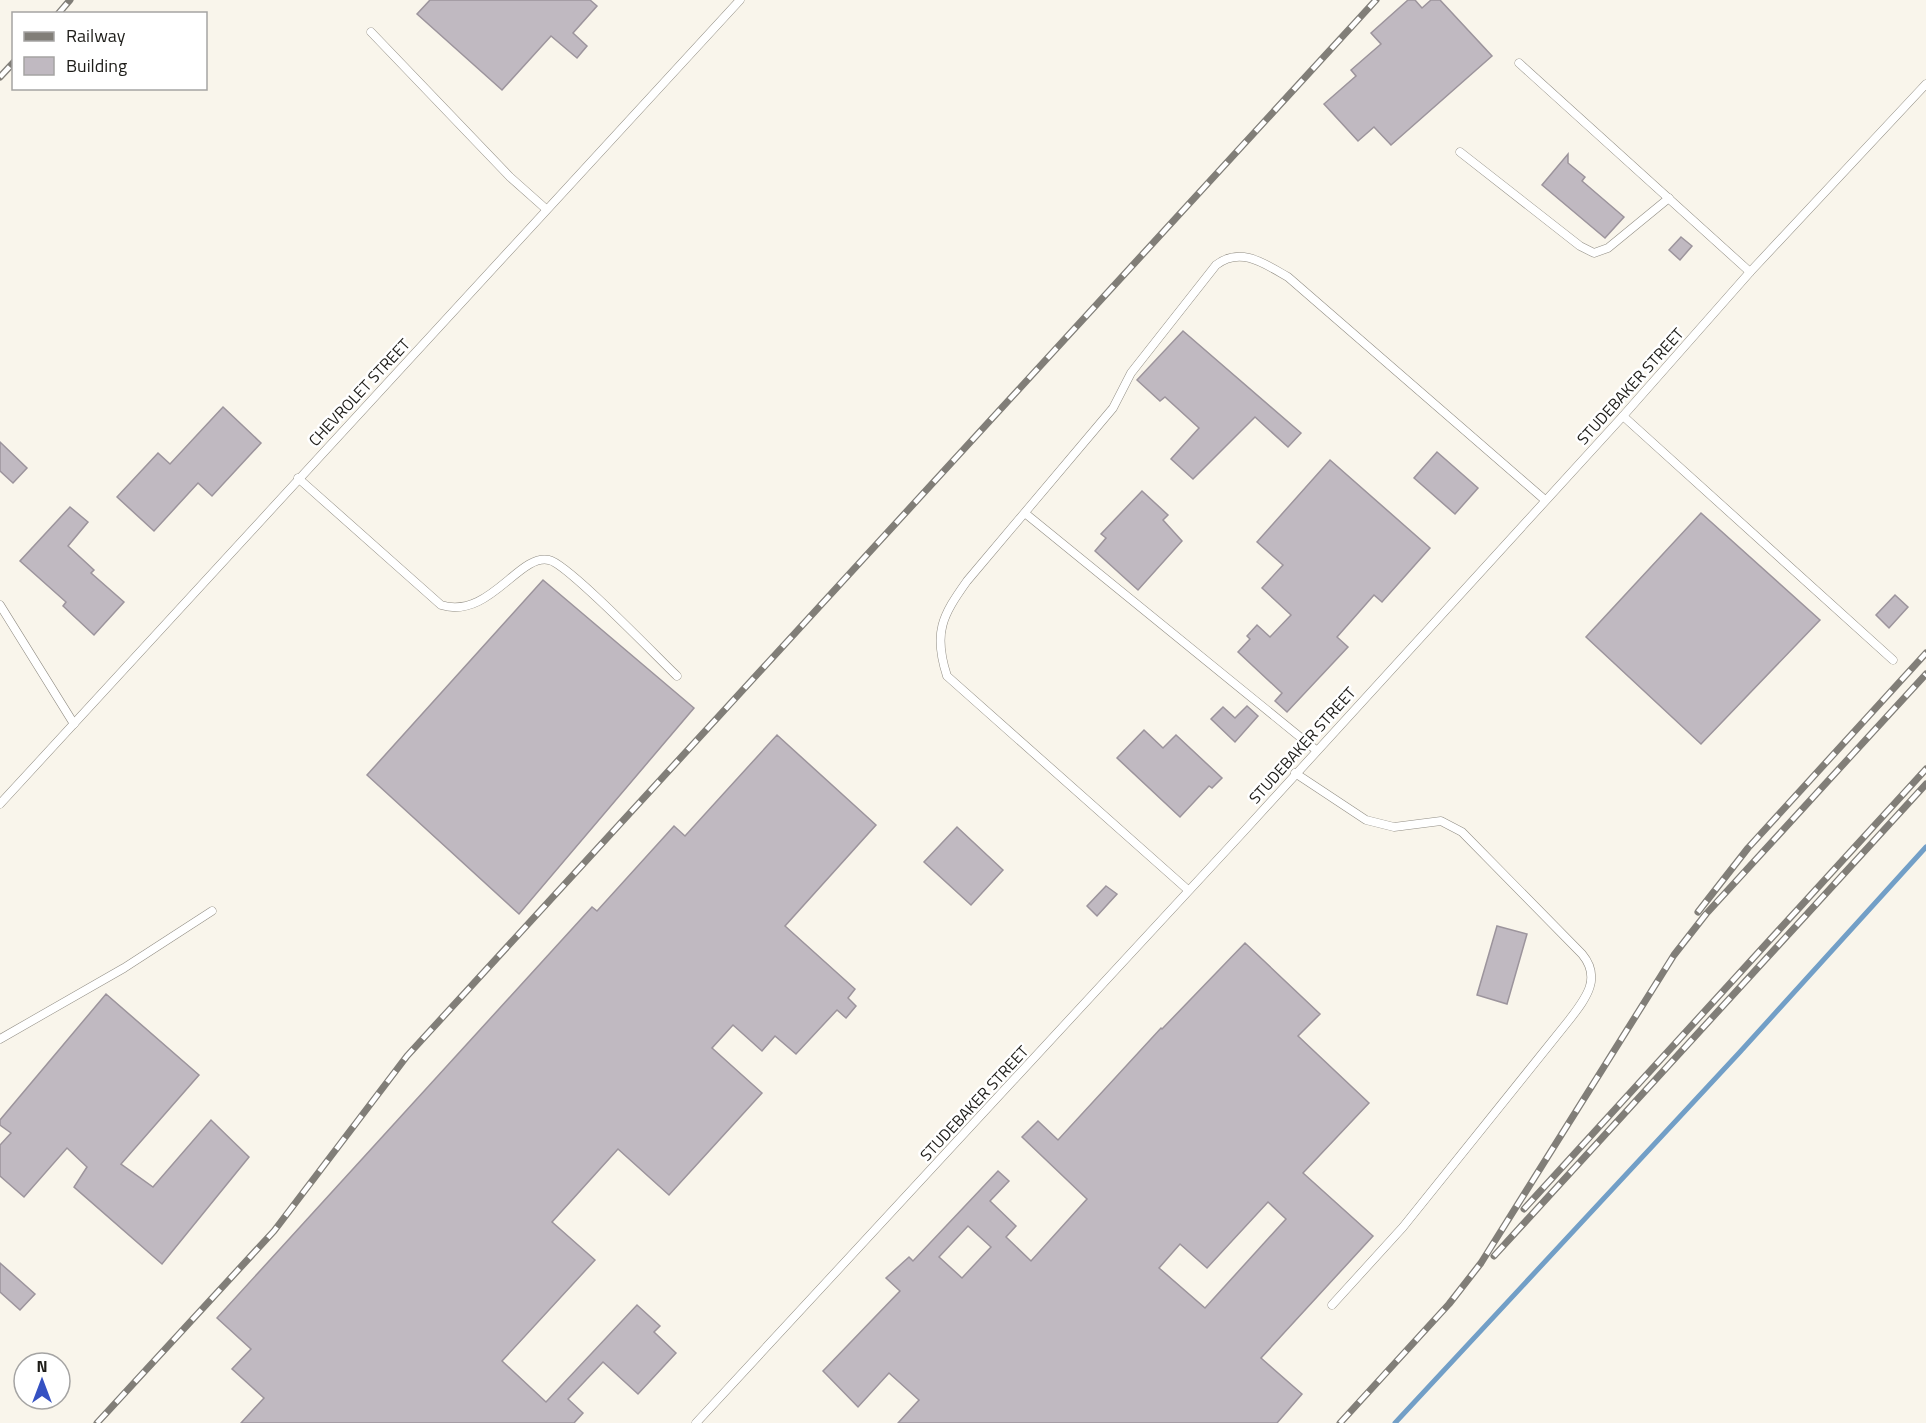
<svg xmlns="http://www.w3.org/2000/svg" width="1926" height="1423" font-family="'Titillium Web',sans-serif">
<rect width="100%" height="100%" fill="#f9f5eb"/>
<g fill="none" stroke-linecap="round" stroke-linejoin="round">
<polyline stroke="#729fc7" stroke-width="5" points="1395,1423 1739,1053 1926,847"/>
</g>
<g fill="#c0b9c1" stroke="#9c949c" stroke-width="1.5" fill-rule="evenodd">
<polygon points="430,0 590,0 597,6 573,33 587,46 577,58 551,36 502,90 417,14"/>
<polygon points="1408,0 1415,0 1422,8 1431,0 1440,0 1492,56 1391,145 1374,127 1358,141 1324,104 1356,76 1351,70 1381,44 1371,33"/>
<polygon points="1568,154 1568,163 1585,177 1582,181 1624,217 1605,238 1542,185"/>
<polygon points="1681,237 1692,246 1680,260 1669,250"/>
<polygon points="1183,331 1301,433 1288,447 1255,417 1193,479 1171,459 1199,428 1165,397 1160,401 1137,380"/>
<polygon points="223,407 261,443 212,496 198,483 154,531 117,497 158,453 170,464"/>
<polygon points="0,442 27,468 13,483 0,471"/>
<polygon points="1437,452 1478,488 1455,514 1414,478"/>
<polygon points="1330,460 1430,548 1382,602 1374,595 1337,637 1348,647 1287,712 1275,701 1282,693 1238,652 1250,639 1247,636 1257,625 1270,637 1291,615 1262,588 1283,565 1257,542"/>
<polygon points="1142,491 1168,515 1163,520 1182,541 1138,590 1095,551 1106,538 1101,534"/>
<polygon points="70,507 88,522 68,546 94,570 91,573 124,602 94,635 63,606 66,602 20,561"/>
<polygon points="1701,513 1820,620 1701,744 1586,637"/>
<polygon points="543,580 694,708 519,914 367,775"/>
<polygon points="1895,595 1908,607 1889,628 1876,615"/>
<polygon points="1247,706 1258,716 1235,742 1211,719 1223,707 1235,718"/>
<polygon points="1144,730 1163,748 1176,735 1222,778 1212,788 1209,786 1180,817 1117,758"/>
<polygon points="777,735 876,825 785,926 855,989 848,998 856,1006 846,1018 837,1010 796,1054 775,1036 762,1051 733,1025 712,1048 762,1093 669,1195 618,1149 552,1222 595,1260 502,1361 546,1402 637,1305 660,1326 654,1332 676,1353 638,1394 603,1362 568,1399 583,1413 574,1423 241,1423 264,1398 232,1369 251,1349 217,1318 592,907 597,911 674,826 685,836"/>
<polygon points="957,827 1003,870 971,905 924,862"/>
<polygon points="1106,886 1117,894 1097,916 1087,906"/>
<polygon points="1497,926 1527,934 1507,1004 1477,995"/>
<path d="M1245 943 1320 1014 1298 1036 1369 1103 1303 1173 1373 1236 1261 1358 1302 1394 1277 1423H898L919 1400 889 1373 858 1407 823 1371 900 1291 886 1278 909 1257 913 1261 998 1171 1009 1181 990 1201 1016 1226 1006 1237 1031 1261 1087 1199 1022 1137 1038 1121 1058 1140 1161 1028 1162 1029ZM1268 1202 1286 1219 1205 1308 1159 1268 1180 1244 1207 1268ZM968 1226 991 1247 962 1278 939 1257Z"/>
<polygon points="106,994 199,1075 121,1164 153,1187 211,1120 249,1157 162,1264 74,1187 87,1167 67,1148 24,1197 0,1176 0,1145 11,1133 0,1125 0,1120"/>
<polygon points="0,1263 35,1294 20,1310 0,1292"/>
</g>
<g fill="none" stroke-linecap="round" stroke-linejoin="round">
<g stroke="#918d84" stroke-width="9">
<g id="service">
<polyline points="371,32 510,177 546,209"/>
<polyline points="1519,63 1750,272"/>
<polyline points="1460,152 1580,246 1594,253 1608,248 1669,198"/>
<polyline points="1623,416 1893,660"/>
<path d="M298 478 441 605C489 620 519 553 549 560 567 563 658 658 677 676"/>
<polyline points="1026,514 1316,750"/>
<polyline points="0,605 74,724"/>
<path d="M1295 773 1366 820 1394 827 1441 821 1462 832 1582 954C1602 978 1586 998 1570 1019L1403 1227 1332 1305"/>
<polyline points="0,804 740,0"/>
<path d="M1188 890 947 676C933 633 942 616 967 581L1113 408 1131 373 1216 265C1241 246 1265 264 1288 277L1545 500"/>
<polyline points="0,1039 124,968 212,911"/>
<polyline points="696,1423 1245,830 1623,416 1750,272 1926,84"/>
</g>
</g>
<use href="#service" stroke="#fff" stroke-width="8"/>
<g stroke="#817e78" stroke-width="7">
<g id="rail">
<polyline points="58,14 70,0"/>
<polyline points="0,77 14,62"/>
<polyline points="1698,912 1748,848 1926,653"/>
<polyline points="1524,1209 1926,769"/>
<polyline points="1494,1256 1926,784"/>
<polyline points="97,1423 274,1231 407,1056 1376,0"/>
<polyline points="1340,1423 1449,1304 1481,1263 1674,955 1706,914 1926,674"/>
</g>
</g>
<use href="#rail" stroke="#fff" stroke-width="4.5" stroke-dasharray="14" stroke-linecap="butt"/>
</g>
<g text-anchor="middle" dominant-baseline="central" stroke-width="5" stroke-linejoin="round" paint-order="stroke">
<g font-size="16" fill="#1d1c18" stroke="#fff">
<text transform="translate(1630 386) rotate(-48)">STUDEBAKER STREET</text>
<text transform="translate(359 392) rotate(-47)">CHEVROLET STREET</text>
<text transform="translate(1302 745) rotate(-48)">STUDEBAKER STREET</text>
<text transform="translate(974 1103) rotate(-47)">STUDEBAKER STREET</text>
</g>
</g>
<rect x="12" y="12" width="195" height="78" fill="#ffffff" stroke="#a5a4a3" stroke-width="1.5"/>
<rect x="24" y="32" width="30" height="9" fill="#817e78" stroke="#a5a4a3" stroke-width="1.5"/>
<text x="66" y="42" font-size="18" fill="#1d1c18">Railway</text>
<rect x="24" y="57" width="30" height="18" fill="#c0b9c1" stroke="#a5a4a3" stroke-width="1.5"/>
<text x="66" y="72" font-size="18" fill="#1d1c18">Building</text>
<g transform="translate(42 1381)"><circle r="28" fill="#ffffff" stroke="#a5a4a3" stroke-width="1.5"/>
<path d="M0-4.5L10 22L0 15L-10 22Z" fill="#3551c2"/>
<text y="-9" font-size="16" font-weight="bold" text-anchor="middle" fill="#1d1c18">N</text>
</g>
</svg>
